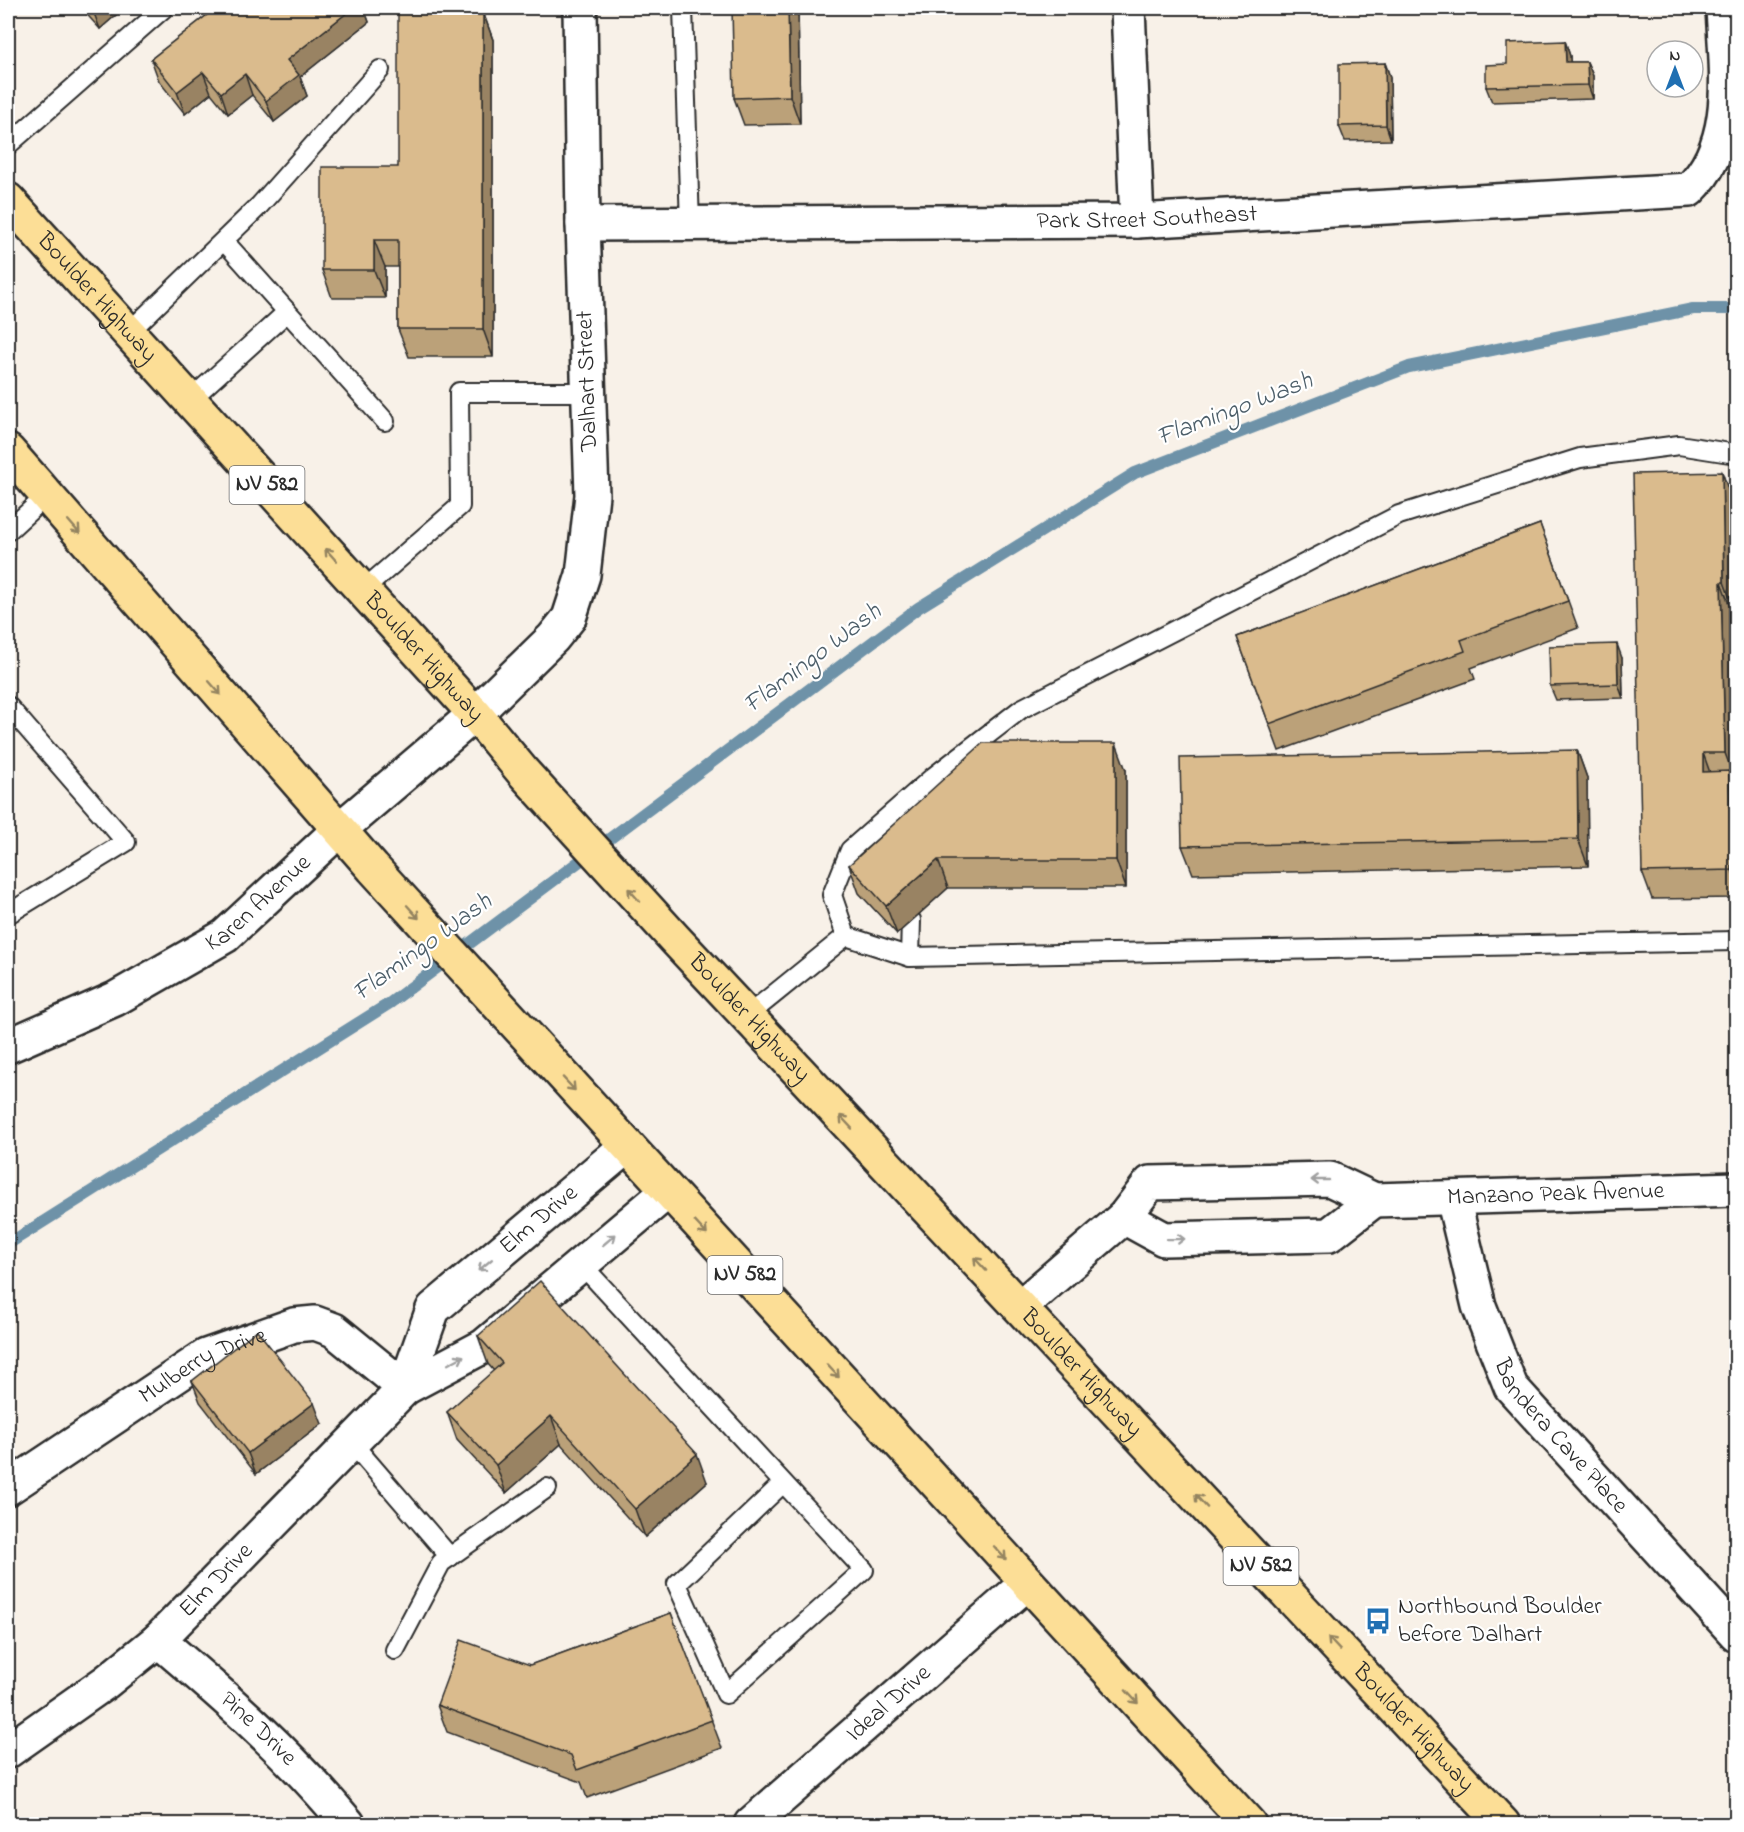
<svg xmlns="http://www.w3.org/2000/svg" width="1744" height="1832" font-family="'Indie Flower',sans-serif">
<rect width="100%" height="100%" fill="#f8f1e8"/>
<filter id="ink" filterUnits="userSpaceOnUse"><feTurbulence type="fractalNoise" baseFrequency=".0167" numOctaves="2"/><feDisplacementMap in="SourceGraphic" scale="12" xChannelSelector="R" yChannelSelector="G"/><feConvolveMatrix kernelMatrix="1 2 1 2 8 2 1 2 1" color-interpolation-filters="sRGB"/></filter>
<g filter="url(#ink)">
<g fill="none" stroke-linecap="round" stroke-linejoin="round">
<polyline stroke="#6e92a8" stroke-width="12" points="8,1244 390,1003 918,608 1135,473 1409,367 1693,309 1736,309"/>
<g stroke="#2b2b2b" stroke-width="22">
<g id="lane">
<polyline points="683,8 690,225"/>
<polyline points="8,145 164,8"/>
<polyline points="224,241 385,421"/>
<polyline points="128,333 259,206 380,70"/>
<polyline points="190,400 287,312"/>
<polyline points="8,531 46,496"/>
<polyline points="363,590 460,506 459,392 588,392"/>
<polyline points="8,706 126,842 8,914"/>
<polyline points="846,936 832,895 850,850 933,777 1021,709 1399,515 1580,458 1679,445 1736,454"/>
<polyline points="846,936 910,957 1736,941"/>
<polyline points="910,957 911,920"/>
<polyline points="747,1016 846,936"/>
<polyline points="581,1264 864,1570 726,1694 677,1584 783,1483"/>
<polyline points="351,1442 450,1557"/>
<polyline points="395,1650 441,1563 547,1488"/>
</g>
</g>
<g stroke="#2b2b2b" stroke-width="38">
<g id="street">
<polyline points="1128,8 1137,221"/>
<path id="s1" d="M583 224 1137 221 1689 190C1738 143 1726 69 1723 8"/>
<path id="s2" d="M8 1046 115 999 225 936 340 829 475 714 553 638 569 618 583 575 592 495 583 224 580 8"/>
<path id="s3" d="M1453 1198 1479 1306 1511 1387 1736 1634"/>
<polyline points="1124,1217 1164,1239 1329,1235 1374,1200"/>
<path id="s4" d="M1020 1307 1124 1217 1150 1183 1330 1179 1374 1200 1736 1189"/>
<path id="s5" d="M405 1388 433 1309 627 1146"/>
<path id="s6" d="M8 1488 206 1356 294 1325 315 1323 334 1330 405 1388"/>
<path id="s7" d="M158 1640C229 1700 289 1753 348 1824"/>
<path id="s8" d="M8 1751 106 1682 158 1640 405 1388 484 1346 668 1191"/>
<path id="s9" d="M751 1824 1027 1583"/>
</g>
</g>
<g stroke="#2b2b2b" stroke-width="38">
<g id="primary">
<path id="s10" d="M8 200 475 714 523 772 674 938 1503 1824"/>
<polyline points="8,451 373,868 1249,1824"/>
</g>
</g>
<use href="#lane" stroke="#fff" stroke-width="18"/>
<use href="#street" stroke="#fff" stroke-width="33"/>
<use href="#primary" stroke="#fcde96" stroke-width="33"/>
</g>
<g fill="#bba179" stroke="#2b2b2b" stroke-width="1.5">
<polygon points="81,8 124,8 100,29"/>
<polygon points="216,8 364,8 369,22 300,77 307,96 274,122 252,95 228,114 211,93 185,114 159,81 151,59"/>
<polygon points="798,8 800,124 744,125 734,98"/>
<polygon points="483,12 493,40 493,357 409,357 398,329 398,267 385,267 385,298 332,298 322,270 398,167"/>
<polygon points="1565,41 1570,56 1570,62 1587,62 1593,76 1593,99 1492,102 1486,87 1507,64"/>
<polygon points="1385,63 1390,77 1391,140 1345,141 1339,126"/>
<polygon points="1722,472 1732,500 1734,609 1731,609 1735,780 1733,780 1737,791 1737,898 1652,899 1642,872"/>
<polygon points="1540,524 1578,628 1471,668 1475,679 1279,751 1237,637"/>
<polygon points="1622,658 1623,698 1556,700 1550,686"/>
<polygon points="1577,750 1587,778 1588,866 1193,874 1182,846"/>
<polygon points="1126,770 1126,888 948,888 897,934 859,893 849,865"/>
<polygon points="478,1336 707,1482 645,1537 561,1444 506,1493 457,1440 447,1412 494,1371 488,1364"/>
<polygon points="192,1381 322,1424 256,1474 200,1402"/>
<polygon points="671,1613 722,1748 587,1798 581,1782 447,1732 437,1705 530,1665"/>
</g>
<g fill="#998363" stroke="#2b2b2b" stroke-width="1.5">
<polygon points="92,8 124,8 100,29"/>
<polygon points="353,8 364,8 369,22 300,77 307,96 274,122 266,101 287,60"/>
<polygon points="788,8 798,8 800,124 790,96"/>
<polygon points="483,12 493,40 493,357 483,329"/>
<polygon points="1565,41 1570,56 1571,77 1566,62"/>
<polygon points="1587,62 1593,76 1593,99 1588,85"/>
<polygon points="1385,63 1390,77 1391,140 1386,125"/>
<polygon points="203,72 211,93 185,114 177,92"/>
<polygon points="245,74 252,95 228,114 221,93"/>
<polygon points="374,240 385,267 385,298 374,270"/>
<polygon points="1722,472 1732,500 1734,609 1724,582"/>
<polygon points="1721,582 1731,609 1735,780 1725,753"/>
<polygon points="1617,644 1622,658 1623,698 1618,684"/>
<polygon points="1116,743 1126,770 1126,888 1116,860"/>
<polygon points="1577,750 1587,778 1588,866 1578,839"/>
<polygon points="1703,753 1713,781 1703,772"/>
<polygon points="1729,771 1737,791 1737,883 1732,870"/>
<polygon points="938,860 948,888 897,934 886,906"/>
<polygon points="314,1403 322,1424 256,1474 248,1453"/>
<polygon points="551,1416 561,1444 506,1493 496,1465"/>
<polygon points="697,1454 707,1482 645,1537 635,1509"/>
</g>
<g fill="#dabb8d" stroke="#2b2b2b" stroke-width="1.5">
<polygon points="216,8 353,8 287,60 299,75 266,101 245,74 221,93 203,72 177,92 151,59"/>
<polygon points="732,8 788,8 790,96 734,98"/>
<polygon points="398,12 483,12 483,329 398,329 398,240 374,240 374,270 322,270 322,167 398,167"/>
<polygon points="1565,41 1566,62 1587,62 1588,85 1486,87 1486,65 1507,64 1507,43"/>
<polygon points="1385,63 1386,125 1339,126 1339,64"/>
<polygon points="1722,472 1724,582 1721,582 1725,753 1703,753 1703,772 1729,771 1732,870 1642,872 1633,474"/>
<polygon points="1540,524 1568,601 1461,640 1465,651 1269,724 1237,637"/>
<polygon points="1617,644 1618,684 1550,686 1549,646"/>
<polygon points="983,743 1116,743 1116,860 938,860 886,906 849,865"/>
<polygon points="1577,750 1578,839 1182,846 1180,758"/>
<polygon points="540,1281 697,1454 635,1509 551,1416 496,1465 447,1412 502,1363 478,1336"/>
<polygon points="257,1330 314,1403 248,1453 192,1381"/>
<polygon points="671,1613 712,1720 577,1770 571,1755 437,1705 461,1640 530,1665"/>
</g>
<defs><path id="oneway-shaft" d="M-6 0H5M1.5-3L5.5 0L1.5 3" fill="none" stroke-width="1.6" stroke-linecap="round" stroke-linejoin="round" transform="scale(1.5)"/></defs>
<g stroke="#948460">
<use href="#oneway-shaft" transform="translate(74 527) rotate(49)"/>
<use href="#oneway-shaft" transform="translate(331 555) rotate(-132)"/>
<use href="#oneway-shaft" transform="translate(215 688) rotate(49)"/>
<use href="#oneway-shaft" transform="translate(634 895) rotate(-132)"/>
<use href="#oneway-shaft" transform="translate(413 912) rotate(48)"/>
<use href="#oneway-shaft" transform="translate(569 1084) rotate(47)"/>
<use href="#oneway-shaft" transform="translate(846 1122) rotate(-133)"/>
<use href="#oneway-shaft" transform="translate(701 1228) rotate(47)"/>
<use href="#oneway-shaft" transform="translate(980 1264) rotate(-133)"/>
<use href="#oneway-shaft" transform="translate(833 1371) rotate(47)"/>
<use href="#oneway-shaft" transform="translate(1201 1501) rotate(-133)"/>
<use href="#oneway-shaft" transform="translate(1000 1553) rotate(48)"/>
<use href="#oneway-shaft" transform="translate(1334 1644) rotate(-133)"/>
<use href="#oneway-shaft" transform="translate(1132 1697) rotate(47)"/>
</g>
<g stroke="#a0a0a0">
<use href="#oneway-shaft" transform="translate(1320 1180) rotate(180)"/>
<use href="#oneway-shaft" transform="translate(1176 1239) rotate(-1)"/>
<use href="#oneway-shaft" transform="translate(609 1240) rotate(-40)"/>
<use href="#oneway-shaft" transform="translate(485 1265) rotate(140)"/>
<use href="#oneway-shaft" transform="translate(456 1360) rotate(-28)"/>
</g>
</g>
<defs>
<g id="bus-bare" transform="scale(2.07)"><path d="M-5-6H5V4H4V6H2V4H-2V6H-4V4H-5ZM-3.5-4V0h7V-4ZM-3.5 1.2v1.5H-2V1.2ZM2 1.2v1.5H3.5V1.2Z" fill="#1f6fb2" stroke="#fff" stroke-width="2.5" paint-order="stroke"/></g>
</defs>
<g fill-rule="evenodd">
<use href="#bus-bare" x="1378" y="1621"/>
</g>
<g text-anchor="middle" dominant-baseline="central" stroke-width="4.5" stroke-linejoin="round" paint-order="stroke">
<g fill="#fff" stroke="#6b6b6b" stroke-width="1.5">
<rect x="229.5" y="466" width="75" height="38" rx="4.5"/>
<rect x="707.5" y="1256" width="75" height="38" rx="4.5"/>
<rect x="1223.5" y="1547" width="75" height="38" rx="4.5"/>
</g>
<g font-size="22" font-weight="bold" fill="#2b2b2b">
<text x="267" y="485">NV 582</text>
<text x="745" y="1275">NV 582</text>
<text x="1261" y="1566">NV 582</text>
</g>
<g font-size="24" fill="#2b2b2b" stroke="#fff">
<text stroke="none"><textPath href="#s1" startOffset="564">Park Street Southeast</textPath></text>
<text stroke="none"><textPath href="#s10" startOffset="132">Boulder Highway</textPath></text>
<text transform="translate(588 381) rotate(-92)">Dalhart Street</text>
<text stroke="none"><textPath href="#s10" startOffset="618">Boulder Highway</textPath></text>
<text stroke="none"><textPath href="#s2" startOffset="290">Karen Avenue</textPath></text>
<text stroke="none"><textPath href="#s10" startOffset="1104">Boulder Highway</textPath></text>
<text stroke="none"><textPath href="#s4" startOffset="591">Manzano Peak Avenue</textPath></text>
<text stroke="none"><textPath href="#s5" startOffset="222">Elm Drive</textPath></text>
<text stroke="none"><textPath href="#s6" startOffset="231">Mulberry Drive</textPath></text>
<text stroke="none"><textPath href="#s10" startOffset="1590">Boulder Highway</textPath></text>
<text stroke="none"><textPath href="#s3" startOffset="267">Bandera Cave Place</textPath></text>
<text stroke="none"><textPath href="#s8" startOffset="270">Elm Drive</textPath></text>
<text stroke="none"><textPath href="#s9" startOffset="183">Ideal Drive</textPath></text>
<text stroke="none"><textPath href="#s7" startOffset="134">Pine Drive</textPath></text>
<text stroke="none"><textPath href="#s10" startOffset="2076">Boulder Highway</textPath></text>
</g>
<g font-size="24" fill="#2b2b2b" stroke="#fff" text-anchor="start">
<text x="1398" y="1607">Northbound Boulder<tspan x="1398" dy="28">before Dalhart</tspan></text>
</g>
<g font-size="26" font-style="italic" fill="#4d5f6a" stroke="#fff">
<text transform="translate(1235 410) rotate(-21)">Flamingo Wash</text>
<text transform="translate(813 659) rotate(-37)">Flamingo Wash</text>
<text transform="translate(423 948) rotate(-36)">Flamingo Wash</text>
</g>
</g>
<rect width="1744" height="1832" fill="none" stroke="#fff" stroke-width="30"/>
<rect x="15" y="15" width="1714" height="1802" fill="none" stroke="#2b2b2b" stroke-width="2" filter="url(#ink)"/>
<g transform="translate(1675 69)"><circle r="28" fill="#ffffff" stroke="#aaaaaa" stroke-width="1.5"/>
<path d="M0-4.5L10 22L0 15L-10 22Z" fill="#1f6fb2"/>
<text y="-9" font-size="16" font-weight="bold" text-anchor="middle" fill="#2b2b2b">N</text>
</g>
</svg>
